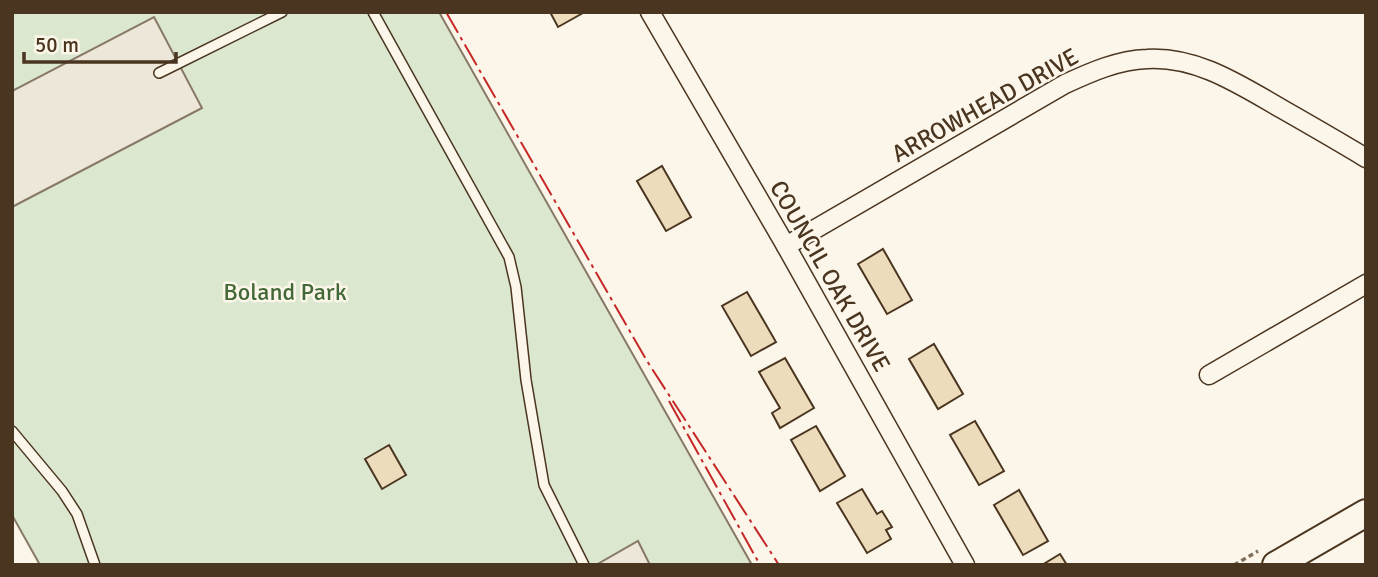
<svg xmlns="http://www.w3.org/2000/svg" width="1378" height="577" font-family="Signika,sans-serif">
<rect width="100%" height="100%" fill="#fbf6e9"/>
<polygon fill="#dce7d0" stroke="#887966" stroke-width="2" points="12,12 439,12 752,565 40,565 12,515"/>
<g fill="#ede7d9" stroke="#887966" stroke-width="2">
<polygon points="154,17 202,108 12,207 12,91"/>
<polygon points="638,541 650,565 596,565"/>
</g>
<g fill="#ecdcbc" stroke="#4a3520" stroke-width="2">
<polygon points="550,12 583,12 583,13 558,27"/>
<polygon points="662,166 691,217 666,231 637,181"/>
<polygon points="883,249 912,300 887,314 858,264"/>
<polygon points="747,292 776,342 751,356 722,306"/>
<polygon points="934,344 963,394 938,409 909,359"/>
<polygon points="785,358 814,408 780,428 772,413 780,408 759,372"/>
<polygon points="975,421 1004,471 979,485 950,435"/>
<polygon points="816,426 845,476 820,491 791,440"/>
<polygon points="389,445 406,475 382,489 365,459"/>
<polygon points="862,489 877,514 882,511 892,527 886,530 891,539 867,553 837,503"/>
<polygon points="1019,490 1048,541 1023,555 994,505"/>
<polygon points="1060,554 1067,565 1042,565"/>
</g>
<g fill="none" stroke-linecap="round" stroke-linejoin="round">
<g stroke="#4a3520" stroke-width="12">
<g id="lane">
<polyline points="373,12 509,257 516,287 526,380 544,485 584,565"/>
<polyline points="159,73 282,12"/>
<polyline points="12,431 62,491 77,514 95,565"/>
</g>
</g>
<g stroke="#4a3520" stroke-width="21">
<g id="street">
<polyline points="650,12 786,246 965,565"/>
<path d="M786 246 1065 84C1091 72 1118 60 1147 59 1197 56 1240 85 1282 109 1310 125 1338 141 1366 158"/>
<polyline points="1209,375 1366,284"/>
</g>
</g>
<g stroke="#4a3520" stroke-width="30">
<polyline id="secondary" points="1276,565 1366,513"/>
</g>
<polyline stroke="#7f6f5c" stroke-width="3.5" stroke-dasharray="5 3.5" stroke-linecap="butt" points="1234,565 1258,551"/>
<use href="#lane" stroke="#fbf6e9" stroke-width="9"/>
<use href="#street" stroke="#fbf6e9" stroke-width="18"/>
<use href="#secondary" stroke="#fbf6e9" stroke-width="26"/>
<g stroke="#c62828" stroke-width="2" stroke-dasharray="24 5 3.5 5" stroke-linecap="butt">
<polyline points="446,12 647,361 779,565"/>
<polyline points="669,401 760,565"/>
</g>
</g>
<g text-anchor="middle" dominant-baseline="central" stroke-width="5" stroke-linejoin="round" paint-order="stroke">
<g font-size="24" fill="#4a3520" stroke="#fbf6e9">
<text transform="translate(985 105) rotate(-29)">ARROWHEAD DRIVE</text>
<text transform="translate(830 276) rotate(60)">COUNCIL OAK DRIVE</text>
</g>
<g font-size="24" fill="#436837" stroke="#fbf6e9">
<text x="285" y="292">Boland Park</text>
</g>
</g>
<rect width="1378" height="577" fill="none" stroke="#4a3520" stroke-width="28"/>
<path d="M24 52v10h152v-10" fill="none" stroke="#4a3520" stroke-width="3.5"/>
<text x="35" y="52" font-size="21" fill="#4a3520" stroke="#fbf6e9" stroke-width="5" paint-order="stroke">50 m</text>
</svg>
